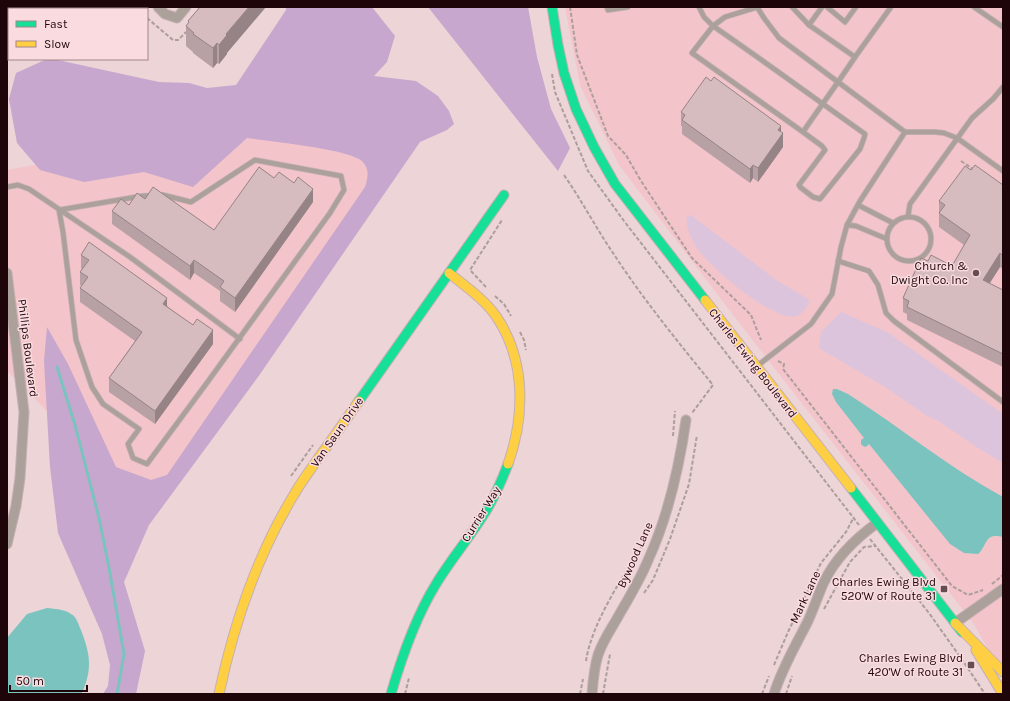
<svg xmlns="http://www.w3.org/2000/svg" width="1010" height="701" font-family="Karla,sans-serif">
<rect width="100%" height="100%" fill="#ecd4d7"/>
<g fill="#f3c4ca">
<polygon points="565,7 1003,7 1003,676 974,624 737,320 619,165 580,85"/>
<polygon points="249,125 384,163 160,491 114,478 7,371 7,170"/>
</g>
<g fill="#dcc4dd">
<path d="M691 215 776 280 808 299 809 302C807 307 802 314 797 316 774 323 709 266 696 247 691 238 685 225 687 216Z"/>
<polygon points="841,312 887,332 1003,414 1003,463 975,446 937,420 927,416 885,387 819,348 821,332"/>
</g>
<g fill="#c7a7cd">
<path d="M286 7H372L395 36 387 62 374 76 416 81 438 96 449 111 454 124 447 130 420 142 258 377 149 525 124 582 145 651 136 694H103L108 686 110 665 102 634 58 533 50 467 44 361 47 327 68 364 116 467 151 480 167 475 365 187C368 178 370 169 362 161 349 149 269 141 247 138L193 187 144 172 84 182 40 170 17 143 9 99 16 73 47 59H53L159 82 189 83 207 88 236 85 286 10Z"/>
<polygon points="428,7 528,7 537,57 551,109 570,148 558,171"/>
</g>
<g fill="#7bc3bf">
<path d="M833 389H837L848 394C900 427 948 467 1003 497V537C984 532 988 545 978 554L964 553 950 544 869 444 866 447 863 446 861 444V440L864 438 836 402 832 394Z"/>
<path d="M47 608C55 609 64 609 71 614 77 617 78 624 81 630 90 654 93 668 82 693L81 694H7V638L27 614Z"/>
</g>
<g fill="none" stroke-linecap="round" stroke-linejoin="round">
<polyline stroke="#7bc3bf" stroke-width="3" points="57,367 75,425 99,518 109,568 124,654 117,694"/>
<g stroke="#c5b0b4" stroke-width="6">
<g id="lane">
<polyline points="607,7 608,10 628,7"/>
<polyline points="699,7 704,17 713,26 725,17 758,7"/>
<polyline points="757,7 764,18 779,38 905,132 935,132 944,133 957,138 1003,171"/>
<polyline points="792,7 809,25"/>
<polyline points="827,7 845,22 856,7"/>
<polyline points="974,7 1003,27"/>
<polyline points="855,57 891,7"/>
<path d="M803 132 822 146 825 150 799 185 800 187 813 197 820 199 860 149 864 138 865 134C814 98 764 61 713 26L692 53 803 132C820 107 838 83 855 57L809 25 822 7"/>
<polygon points="255,160 341,176 344,190 330,213 209,380 147,464 133,458 128,444 139,429 103,404 92,387 76,340 63,232 59,210 142,196 163,195 191,202"/>
<polyline points="7,187 18,185 29,189 130,257 240,339"/>
<polyline points="858,205 893,223"/>
<polyline points="908,216 910,204 972,118 993,99 1003,87"/>
<circle cx="909" cy="239" r="22"/>
<polyline points="847,225 856,226 887,239"/>
<polyline points="838,261 869,271 878,285 886,313 894,321 1003,402"/>
<polyline points="757,366 811,324 832,294 841,247 847,225 860,201 905,132"/>
</g>
</g>
<g stroke="#c5b0b4" stroke-width="11">
<g id="street">
<polyline points="158,7 165,14 177,18 186,7"/>
<polyline points="7,273 24,412 20,478 16,506 7,544"/>
<polyline points="955,623 1003,589"/>
<path d="M592 694C593 681 594 668 598 655 603 640 612 628 619 615 630 596 641 578 649 558 669 514 679 468 686 420"/>
<path d="M774 694C782 668 796 645 808 621 814 608 818 595 824 582 836 557 855 539 877 523"/>
</g>
</g>
<g stroke="#c5b0b4" stroke-width="11">
<g id="fast">
<polyline points="552,7 558,45 564,73 576,109 594,147 615,184 705,300"/>
<polyline points="359,401 504,195"/>
<polyline points="851,488 962,632"/>
<path d="M391 694C402 656 415 618 436 584 451 559 471 536 486 511 495 496 502 480 508 464"/>
</g>
</g>
<g stroke="#c5b0b4" stroke-width="11">
<g id="slow">
<path d="M449 273C465 286 484 299 496 316 526 360 525 416 508 464"/>
<polyline points="705,300 851,488"/>
<polyline points="955,623 1003,672"/>
<polyline points="976,650 1003,694"/>
<path d="M219 694C234 623 257 555 295 493 301 482 310 471 317 460 331 441 345 421 359 401"/>
</g>
</g>
<g stroke="#ac9e9c" stroke-width="2" stroke-dasharray="4 2" stroke-linecap="butt">
<polyline points="570,7 577,55 608,136 626,155 641,181 692,258 751,315 761,340"/>
<polyline points="147,18 173,40 178,40 186,32"/>
<polyline points="552,74 555,92 588,171 624,221 859,525"/>
<polyline points="961,161 973,169"/>
<path d="M564 175C582 201 596 228 613 253 643 299 678 342 713 385L692 413"/>
<polyline points="486,287 470,270 502,220"/>
<polyline points="495,296 504,304 511,316"/>
<polyline points="520,332 524,340 526,350"/>
<polyline points="778,361 784,364 783,369 952,586 968,595 983,590"/>
<polyline points="673,436 675,411"/>
<polyline points="291,476 313,445"/>
<polyline points="870,539 929,613 963,661 985,694"/>
<polyline points="992,584 1003,575"/>
<polyline points="644,593 653,580 670,539 689,484 697,435"/>
<polyline points="824,609 850,562 864,547 875,546"/>
<path d="M586 661C592 621 625 574 646 539"/>
<polyline points="774,665 788,632 821,563 846,532 854,517"/>
<polyline points="405,694 409,678"/>
<polyline points="580,694 583,679"/>
<polyline points="603,694 610,654"/>
<polyline points="762,694 769,676"/>
<polyline points="786,694 792,676"/>
</g>
<use href="#lane" stroke="#aca09b" stroke-width="4.5"/>
<use href="#street" stroke="#aca09b" stroke-width="9"/>
<use href="#fast" stroke="#16e098" stroke-width="9"/>
<use href="#slow" stroke="#ffcf43" stroke-width="9"/>
</g>
<g fill="#b8a1a4">
<polygon points="200,7 227,53 227,54 219,64 217,63 213,68 193,53 193,52 186,46 186,26 188,24 188,21"/>
<polygon points="681,112 781,132 783,147 758,182 753,178 750,183 682,134 682,126 681,126"/>
<polygon points="971,170 1003,185 1003,269 1000,267 989,284 1003,290 1003,367 907,320 907,314 903,312 903,298 928,261 952,266 964,245 939,227 939,201"/>
<polygon points="145,199 214,230 313,202 235,312 220,301 220,291 194,273 190,280 112,224 112,211"/>
<polygon points="81,255 167,306 213,344 155,424 109,392 109,378 135,341 80,302 80,288 82,286 80,285 80,272 82,269 81,268"/>
</g>
<g fill="#968386">
<polygon points="249,7 266,7 227,53 227,54 219,64 219,45 226,34"/>
<polygon points="217,43 217,63 213,68 213,48"/>
<polygon points="781,126 781,135 783,133 783,147 758,182 758,168 778,130"/>
<polygon points="753,165 753,178 750,183 750,169"/>
<polygon points="313,189 313,202 235,312 235,298"/>
<polygon points="1000,253 1000,267 983,294 983,280"/>
<polygon points="194,260 194,273 190,280 190,266"/>
<polygon points="167,298 167,312 163,304"/>
<polygon points="213,330 213,344 155,424 155,411"/>
</g>
<g fill="#d6bbbf" stroke="#968386">
<polygon points="92,7 141,7 144,9 90,9"/>
<polygon points="200,7 249,7 226,34 227,35 219,45 217,43 213,48 193,34 194,33 186,26 189,22 188,21"/>
<polygon points="706,77 711,81 714,77 781,126 778,130 783,133 758,168 753,165 750,169 682,120 685,115 681,112"/>
<polygon points="975,165 1003,185 1003,256 1000,253 983,280 1003,290 1003,354 907,307 909,301 903,298 921,258 928,261 931,255 952,266 970,235 939,213 945,205 939,201 965,166 971,170"/>
<polygon points="259,167 274,178 279,172 294,183 298,177 313,189 235,298 220,287 224,281 194,260 190,266 112,211 121,199 129,205 137,193 145,199 153,187 214,230"/>
<polygon points="89,242 167,298 163,304 193,325 197,319 213,330 155,411 109,378 142,332 80,288 88,277 80,272 89,260 81,255"/>
</g>
<g fill="#654d52" stroke="#fadbdf" stroke-width="1.5">
<circle cx="976" cy="273" r="4"/>
<rect x="940" y="585" width="8" height="8" rx="2"/>
<rect x="967" y="661" width="8" height="8" rx="2"/>
</g>
<g text-anchor="middle" dominant-baseline="central" stroke-width="3" stroke-linejoin="round" paint-order="stroke">
<g font-size="12" fill="#1d050a" stroke="#fadbdf" text-anchor="end">
<text x="968" y="266">Church &amp;<tspan x="968" dy="14">Dwight Co. Inc</tspan></text>
<text x="936" y="582">Charles Ewing Blvd<tspan x="936" dy="14">520'W of Route 31</tspan></text>
<text x="963" y="658">Charles Ewing Blvd<tspan x="963" dy="14">420'W of Route 31</tspan></text>
</g>
<g font-size="12" fill="#1d050a" stroke="#fadbdf">
<text transform="translate(28 348) rotate(83)">Phillips Boulevard</text>
<text transform="translate(753 363) rotate(52)">Charles Ewing Boulevard</text>
<text transform="translate(337 432) rotate(-55)">Van Saun Drive</text>
<text transform="translate(481 514) rotate(-58)">Currier Way</text>
<text transform="translate(635 555) rotate(-66)">Bywood Lane</text>
<text transform="translate(805 597) rotate(-65)">Mark Lane</text>
</g>
</g>
<rect width="1010" height="701" fill="none" stroke="#1d050a" stroke-width="16"/>
<rect x="8" y="8" width="140" height="52" fill="#fadbdf" stroke="#a2858a"/>
<rect x="16" y="21" width="20" height="6" fill="#16e098" stroke="#a2858a"/>
<text x="44" y="28" font-size="12" fill="#1d050a">Fast</text>
<rect x="16" y="41" width="20" height="6" fill="#ffcf43" stroke="#a2858a"/>
<text x="44" y="48" font-size="12" fill="#1d050a">Slow</text>
<path d="M10 685v6h77v-6" fill="none" stroke="#1d050a" stroke-width="2"/>
<text x="16" y="685" font-size="12" fill="#1d050a" stroke="#fadbdf" stroke-width="3" paint-order="stroke">50 m</text>
</svg>
